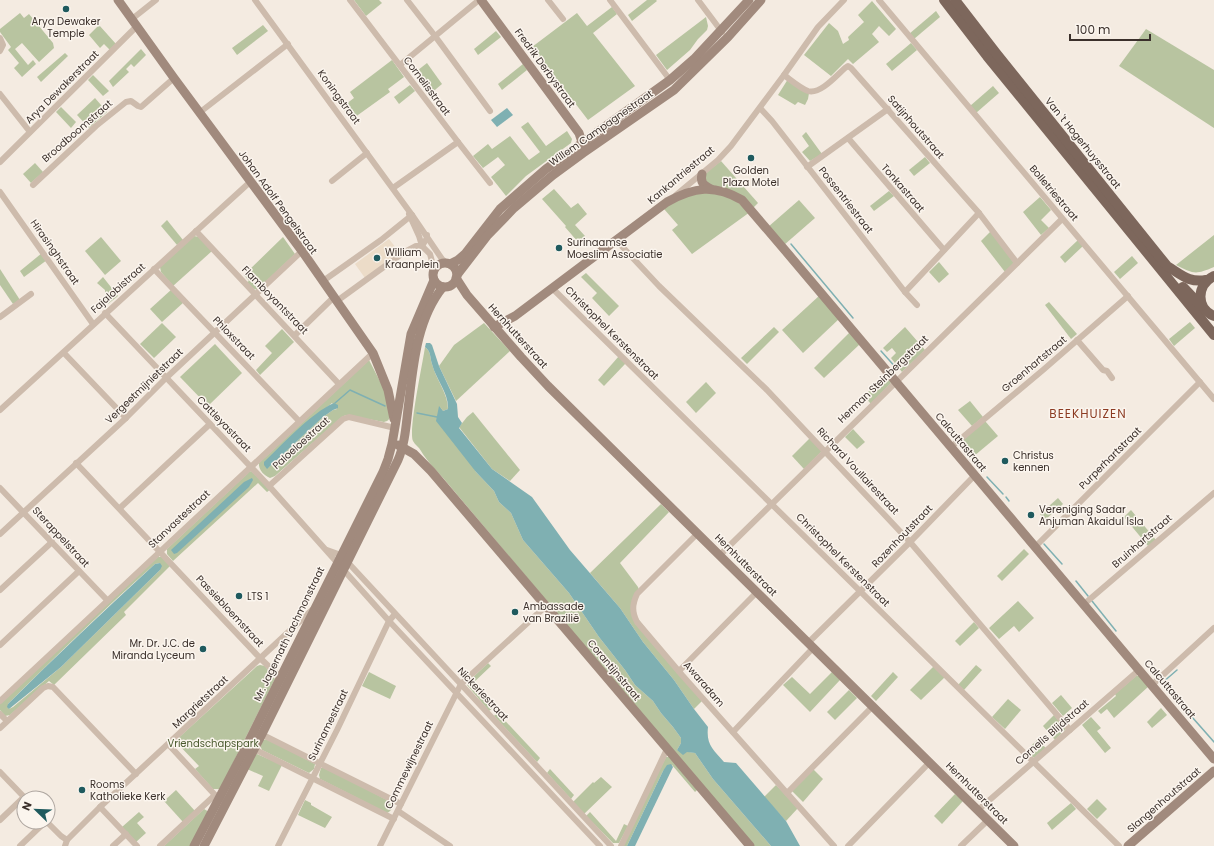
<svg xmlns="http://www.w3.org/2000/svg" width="1214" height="846" font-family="Poppins,sans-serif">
<rect width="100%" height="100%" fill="#f4ebe1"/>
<g fill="#b8c4a0" fill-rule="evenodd">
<polygon points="354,0 379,0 382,3 366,16"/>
<polygon points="647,0 656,0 657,1 632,21 628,15"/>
<polygon points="872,1 896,29 889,36 879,26 872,34 879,42 853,64 848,59 831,76 804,55 829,23 838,31 843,44 849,40 848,37 864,22 858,15"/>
<polygon points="612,7 617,14 593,33 635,86 588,120 532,47 577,13 587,26"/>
<polygon points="936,11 940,17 914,39 909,34"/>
<polygon points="20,13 24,18 29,14 53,43 54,48 39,62 22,43 15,49 28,65 33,60 36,64 22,77 14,68 19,63 8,50 11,47 0,32 0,29"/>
<polygon points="706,17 708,26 707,30 698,39 690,50 667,70 656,55"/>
<polygon points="99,25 116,44 110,50 104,44 100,48 89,35"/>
<polygon points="263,25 268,31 237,55 232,48"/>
<polygon points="1146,29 1214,70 1214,128 1119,66"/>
<polygon points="496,31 501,37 478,55 474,49"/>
<polygon points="911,43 917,50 892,71 886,64"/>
<polygon points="141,49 146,55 134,67 131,64 126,69 129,72 113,87 109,81"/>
<polygon points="65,53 68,56 41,82 37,77"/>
<polygon points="392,60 404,77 388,89 390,92 351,120 342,107 354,98 350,92"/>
<polygon points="427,63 442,84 429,95 413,74"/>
<polygon points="523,64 527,70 502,90 498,84"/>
<polygon points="93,75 109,91 103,96 88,80"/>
<polygon points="788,79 809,93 808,99 805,105 798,102 795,105 778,95"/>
<polygon points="410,85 415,91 399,104 394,97"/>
<polygon points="993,86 999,93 976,113 970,106"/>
<polygon points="95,98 107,112 89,128 77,115"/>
<polygon points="61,107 76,122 71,128 56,112"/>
<polygon points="528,122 546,146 567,131 572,139 571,143 526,176 506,196 491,177 505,165 498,157 483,168 473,156 488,144 492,149 510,136 529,160 540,152 521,127"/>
<polygon points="806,132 822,154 810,161 802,152 809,146 802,136"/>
<polygon points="925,157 930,163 914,176 909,170"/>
<polygon points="721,161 758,203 753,208 709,184 703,177 708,171"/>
<polygon points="35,163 43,172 31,183 23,174"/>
<polygon points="554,189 571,208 578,203 587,214 575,225 585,236 578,242 565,227 566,226 542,199"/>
<polygon points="703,191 732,198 750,212 692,254 672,230 678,225 664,209 675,200"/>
<polygon points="889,191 894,196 874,211 870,206"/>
<polygon points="1040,197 1051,210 1041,220 1049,228 1041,235 1023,212"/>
<polygon points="799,200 815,218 784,245 768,227"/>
<polygon points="167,220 183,240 177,245 161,226"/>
<polygon points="991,231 1014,261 1013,264 1005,272 981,241"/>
<path d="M1214 235V267C1195 275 1194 274 1176 265Z"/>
<polygon points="194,236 199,237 212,251 173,286 161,272 160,267"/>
<polygon points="101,237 121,261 105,275 85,251"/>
<polygon points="283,237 295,254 257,290 252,288 247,282 249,281 244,275"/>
<polygon points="1078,240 1083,246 1065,263 1060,257"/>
<polygon points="42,253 47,260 24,277 20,271"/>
<polygon points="1132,256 1138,263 1120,279 1114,272"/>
<polygon points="939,262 949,274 939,283 929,272"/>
<polygon points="0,269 20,300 13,304 0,285"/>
<polygon points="586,273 619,306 609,316 592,298 597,293 581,277"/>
<polygon points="103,277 118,296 108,304 105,301 105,290 97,283"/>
<polygon points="172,289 184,302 162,322 150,309"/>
<polygon points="820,295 840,318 803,353 782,330"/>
<polygon points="1049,302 1077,334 1071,339 1045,305"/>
<polygon points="1190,322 1195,328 1174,346 1169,339"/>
<polygon points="162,323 176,337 154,358 140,344"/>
<polygon points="484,323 510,351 456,401 439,366 454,345"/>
<polygon points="774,327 779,332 747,364 741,358"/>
<polygon points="905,327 925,350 902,372 891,358 896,353 892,348 887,352 883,348"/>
<polygon points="282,329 294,342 260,375 256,370 272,353 265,346"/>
<polygon points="850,332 860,344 824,378 814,368"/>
<polygon points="215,344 242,373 208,406 180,377"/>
<path d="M425 347C431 351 430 358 432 364 436 380 448 393 448 409L443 411 440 406 476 472 494 491 499 502 511 513 523 540 569 593 599 637 625 670 635 685 653 701 661 713 673 727 681 738V743L677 750 695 753 713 779 771 846H753L444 479C436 470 427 461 421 451 419 447 415 445 413 441 408 431 423 362 425 347Z"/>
<polygon points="619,356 626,363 604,386 598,380"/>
<path d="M369 360 385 391 390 416C389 420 388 421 384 422L346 415 342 417 275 476 270 478C265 476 258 470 259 463ZM332 403 337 409 333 410 323 417 268 468 292 436Z"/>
<polygon points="886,374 891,383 871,404 864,396"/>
<polygon points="706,382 716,393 696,413 686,402"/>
<polygon points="970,401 983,417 972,426 958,410"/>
<polygon points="473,412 520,470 510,481 492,469 459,427 467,417"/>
<polygon points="985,421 998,436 974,456 961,441"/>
<polygon points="853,429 865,442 857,449 845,437"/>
<polygon points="811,437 822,449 821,452 804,469 792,456"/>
<polygon points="251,471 271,489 267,492 258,483 173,561 167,554 167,549 249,472"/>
<polygon points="1058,498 1063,504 1045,520 1040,514"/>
<polygon points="661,504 669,512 620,563 638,587 639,590 632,611 702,701 694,709 674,680 643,642 620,608 590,573"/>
<polygon points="1131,510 1156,540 1148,546 1124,517"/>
<polygon points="1024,549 1029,554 1002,581 997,576"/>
<path d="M157 557H162L171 565 124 612 126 615 54 685 49 681 10 715 5 716 0 710V703ZM160 563V570L61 667 13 707 9 709 8 704C56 656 104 609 155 564Z"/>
<polygon points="1018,601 1034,618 1019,632 1014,626 999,639 989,628"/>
<polygon points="974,622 979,628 960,646 955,641"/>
<polygon points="488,663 491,666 472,684 494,707 489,711 467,685 469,681"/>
<polygon points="260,665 265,666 275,679 220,789 213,789 195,769 199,766 175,741 257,666"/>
<polygon points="976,665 982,670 964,690 958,685"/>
<polygon points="934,666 945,677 921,700 910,690"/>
<polygon points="369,672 396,686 390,699 362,686"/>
<polygon points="832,672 840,680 810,712 783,685 792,677 810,694"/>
<polygon points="893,672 898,677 876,701 871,696"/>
<polygon points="1136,676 1139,676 1149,686 1114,718 1107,709 1101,714 1098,711 1116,696 1115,694"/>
<polygon points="849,690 857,698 835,720 827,712"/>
<polygon points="1061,695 1072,708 1063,716 1052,703"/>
<polygon points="1008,699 1021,710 1005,729 992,717"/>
<polygon points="1161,708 1167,715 1152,728 1147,722"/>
<polygon points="497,712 540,758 537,762 494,716"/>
<polygon points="1054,715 1066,729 1055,740 1043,726"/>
<polygon points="1091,717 1101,728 1097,731 1111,748 1105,753 1082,725"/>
<polygon points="267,739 315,764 314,769 309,773 262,750 260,745 263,740"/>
<polygon points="1037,740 1046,748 1034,758 1026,751"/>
<polygon points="257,754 282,765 269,791 258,786 263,776 247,769 254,755"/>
<polygon points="666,757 671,757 698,789 695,792 672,765 663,771 627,846 622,846"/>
<path d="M321 768H325L393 803C394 807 391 811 387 813L320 779 319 775Z"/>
<polygon points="550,769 574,795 571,799 547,773"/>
<polygon points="813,769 823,779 803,802 792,791"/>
<polygon points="601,777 612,787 584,814 573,802 593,782 594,783"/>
<polygon points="776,785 798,808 786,821 764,797"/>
<polygon points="176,790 195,811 183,822 164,801"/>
<polygon points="955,794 963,801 942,824 934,816"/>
<polygon points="1097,799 1107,809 1097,819 1087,809"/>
<polygon points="305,800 311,803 311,805 332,817 325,828 298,815"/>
<polygon points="1071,803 1076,809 1052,830 1047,823"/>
<polygon points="204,809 209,812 192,846 164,846"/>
<polygon points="139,812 144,817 137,823 146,833 136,842 122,827"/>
<polygon points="590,812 616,841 624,824 628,826 619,843 613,843 586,816"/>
</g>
<polygon fill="#ecdcc8" points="389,239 399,252 365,278 355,264"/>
<g fill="#7fb0b2">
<polygon points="507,108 513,115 497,127 491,120"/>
<path d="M426 343H430L432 345 439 366 457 404 458 417 462 423 459 428 492 469 532 497 570 550 620 608 643 642 674 680 694 709 708 727C706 745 713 749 724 762L736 763 786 821 800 846H771L713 779 695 753 687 752 683 755 677 750 681 743V738L673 727 661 713 653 701 635 685 625 670 599 637 569 593 523 540 511 513 499 502 494 491 476 472 436 421 439 406 443 411 448 409C449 393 436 380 432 364 430 358 431 351 425 347Z"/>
<path d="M334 403 338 405V408L333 410 323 417 267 469 264 465V462C283 444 311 413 334 403Z"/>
<polygon points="252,478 253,480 249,487 177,553 174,554 171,550 244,482"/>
<path d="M160 563 162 566 160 570 61 667 9 709 7 707 8 704C56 656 105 610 155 564Z"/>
<polygon points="671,764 673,767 635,846 627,846 663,771 667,765"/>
</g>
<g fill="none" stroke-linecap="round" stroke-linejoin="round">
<g stroke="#7fb0b2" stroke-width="1.5">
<polyline points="791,244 853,318"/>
<polyline points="881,351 898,370"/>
<polyline points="335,403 350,390 385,406"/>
<polyline points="417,413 437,417"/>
<polyline points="960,445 983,471"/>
<polyline points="987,477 1003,494"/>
<polyline points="1006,497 1009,501"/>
<polyline points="1044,544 1062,564"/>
<polyline points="1076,581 1088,596"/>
<polyline points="1092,601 1116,631"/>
<polyline points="1177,670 1162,683 1214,742"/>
</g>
<g stroke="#cdbbac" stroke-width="6">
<polyline points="255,0 412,215 442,259 447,263"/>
<polyline points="350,0 458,142 490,183"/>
<polyline points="407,0 435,36 490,111"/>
<polyline points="548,0 563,19"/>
<polyline points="610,0 670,80"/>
<polyline points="698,0 722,32"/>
<polyline points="879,0 1214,399"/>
<polyline points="132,19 156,0"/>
<polyline points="0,38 3,45 0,51"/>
<polyline points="400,65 479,0"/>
<path d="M784 75C791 80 800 88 808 91 820 95 837 75 845 68L848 66 851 68 979 213 1017 263"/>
<polyline points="0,94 30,132"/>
<polyline points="760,108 772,121 905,292 917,305"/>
<polyline points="199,113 288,44"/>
<polyline points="848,138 944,250"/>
<polyline points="0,162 137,26"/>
<polyline points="807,167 888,109"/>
<polyline points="332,181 367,153"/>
<polyline points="33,185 96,126 126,102 131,101 138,106 141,107 174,78"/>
<polyline points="393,188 458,142"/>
<polyline points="0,192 93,324"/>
<polyline points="676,195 718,160 731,146 784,75 818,27 844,0"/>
<polyline points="409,214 419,236 422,246 430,254 434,269"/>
<polyline points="196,231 339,384"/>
<polyline points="616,240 659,286 767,390 880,510 910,542 1070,730"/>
<polyline points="154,269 299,421"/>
<polyline points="323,281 381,240 412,215"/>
<polyline points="552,288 1119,846"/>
<polyline points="905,292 979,213"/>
<polyline points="337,301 403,253 416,246 422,246 427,238 427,235"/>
<polyline points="105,313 269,486 389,621 600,846"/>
<polyline points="0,317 31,294"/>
<polyline points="295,335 334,297"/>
<polyline points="1077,340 1103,370 1107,371 1112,378"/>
<polyline points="64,353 126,418"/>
<polyline points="0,410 250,182"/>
<polyline points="951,447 1043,370 1128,296"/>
<polyline points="76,463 260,658 282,679"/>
<polyline points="269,486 343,419 349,417 395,428"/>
<polyline points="0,488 107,600"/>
<polyline points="120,508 210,424"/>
<path d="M698 533 637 594C632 605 632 612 637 622L682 675 834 846"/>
<polyline points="0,534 126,418 166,378 302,251"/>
<polyline points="1035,547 1200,382"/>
<polyline points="327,550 341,555 611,846"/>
<polyline points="720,555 1062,219"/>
<polyline points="0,590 52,542"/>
<polyline points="1083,605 1214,493"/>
<polyline points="808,643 910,542 975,475"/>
<polyline points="0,645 79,571"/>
<polyline points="679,671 757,592"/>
<polyline points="1152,685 1214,628"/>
<polyline points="0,701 373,353"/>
<polyline points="0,714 7,721"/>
<polyline points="0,728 43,688 48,686 53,687 136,774"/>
<polyline points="733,732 813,648"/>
<polyline points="259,733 401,804"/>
<polyline points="169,745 215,795 222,799"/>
<polyline points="252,748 394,819"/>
<polyline points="0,772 25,798"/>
<polyline points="787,793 873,706"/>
<polyline points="100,807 137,846"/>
<polyline points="978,810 1139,670"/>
<polyline points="398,811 450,846"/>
<polyline points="0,820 24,797"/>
<polyline points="47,822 61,836 67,840"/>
<polyline points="20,846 45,822"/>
<polyline points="65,846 67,840 100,807 312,610"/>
<polyline points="113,846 126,834"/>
<polyline points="160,846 215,795"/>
<polyline points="278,846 337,730 389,621 395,614"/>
<polyline points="380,846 461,684 546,606"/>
<polyline points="621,846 667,749"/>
<polyline points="848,846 930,762"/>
<polyline points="961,846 988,820"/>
</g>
<g stroke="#a18a7d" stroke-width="9">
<polyline points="118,0 174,78 302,251 373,353 388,390 394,419"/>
<polyline points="481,0 579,133 582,142 583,148"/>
<path d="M702 174C700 182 703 185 711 189"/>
<circle cx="445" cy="275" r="12"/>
<polyline points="450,264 458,260 465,254 500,209 546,169 670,80 694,59 749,0"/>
<polyline points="457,275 487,236 514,208 553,175 583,153 674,90 728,37 761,0"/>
<polyline points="456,278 467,295 521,357 548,386 1014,846"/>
<path d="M494 327 515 316 667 202C694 187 714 184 742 200L789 255 1214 759"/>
<polyline points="398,445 414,454 431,471 750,846"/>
<polyline points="194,846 247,745 383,472 388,459 392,444 411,334 434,280"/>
<path d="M204 846 262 734 398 460C405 444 406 426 408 409 413 368 416 320 443 287"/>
<polyline points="1128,846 1214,771"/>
</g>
<g stroke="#7d675c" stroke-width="10">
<polyline points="944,0 987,56 1214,335"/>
<path d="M955 0 996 53 1167 266C1182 275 1189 283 1206 280"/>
<path d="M1214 276C1197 284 1195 308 1214 316"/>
<polyline points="1183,287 1201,306"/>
</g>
</g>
<g fill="#1f5a5e" stroke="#fbf5ee" stroke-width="1.5">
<circle cx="66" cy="9" r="4"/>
<circle cx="751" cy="158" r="4"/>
<circle cx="559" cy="248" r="4"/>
<circle cx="377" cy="258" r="4"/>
<circle cx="1005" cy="461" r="4"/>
<circle cx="1031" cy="515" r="4"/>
<circle cx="239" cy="596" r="4"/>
<circle cx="515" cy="612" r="4"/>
<circle cx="203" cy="649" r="4"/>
<circle cx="82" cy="790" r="4"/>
</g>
<g text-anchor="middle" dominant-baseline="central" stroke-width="3" stroke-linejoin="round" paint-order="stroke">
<g font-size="10" fill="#3b302b" stroke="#fbf5ee" text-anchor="start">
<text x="66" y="21" text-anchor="middle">Arya Dewaker<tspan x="66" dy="12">Temple</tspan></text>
<text x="751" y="170" text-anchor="middle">Golden<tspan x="751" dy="12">Plaza Motel</tspan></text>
<text x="567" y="242">Surinaamse<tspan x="567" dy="12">Moeslim Associatie</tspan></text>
<text x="385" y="252">William<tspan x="385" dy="12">Kraanplein</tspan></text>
<text x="1013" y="455">Christus<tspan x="1013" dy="12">kennen</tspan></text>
<text x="1039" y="509">Vereniging Sadar<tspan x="1039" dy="12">Anjuman Akaidul Isla</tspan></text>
<text x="247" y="596">LTS 1</text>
<text x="523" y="606">Ambassade<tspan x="523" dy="12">van Brazilië</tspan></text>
<text x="195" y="643" text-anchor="end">Mr. Dr. J.C. de<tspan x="195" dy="12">Miranda Lyceum</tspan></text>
<text x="90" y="784">Rooms<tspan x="90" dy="12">Katholieke Kerk</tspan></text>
</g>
<g font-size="10" fill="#3b302b" stroke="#fbf5ee">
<text transform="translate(545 68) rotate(54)">Fredrik Derbystraat</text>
<text transform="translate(427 86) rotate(53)">Cornelisstraat</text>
<text transform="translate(62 87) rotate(-45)">Arya Dewakerstraat</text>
<text transform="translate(339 97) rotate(54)">Koningstraat</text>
<text transform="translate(916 127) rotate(49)">Satijnhoutstraat</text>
<text transform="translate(601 128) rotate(-35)">Willem Campagnestraat</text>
<text transform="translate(77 131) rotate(-41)">Broodboomstraat</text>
<text transform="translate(1083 143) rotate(51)">Van 't Hogerhuysstraat</text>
<text transform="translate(681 175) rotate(-40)">Kankantriestraat</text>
<text transform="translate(903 188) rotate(49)">Tonkastraat</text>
<text transform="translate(1054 193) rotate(50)">Bolletriestraat</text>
<text transform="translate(846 200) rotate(52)">Possentriestraat</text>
<text transform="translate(278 202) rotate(54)">Johan Adolf Pengelstraat</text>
<text transform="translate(55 252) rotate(55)">Hirasinghstraat</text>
<text transform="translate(118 288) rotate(-42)">Fajalobistraat</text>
<text transform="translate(275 300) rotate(46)">Flamboyantstraat</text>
<text transform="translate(612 333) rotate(45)">Christophel Kerstenstraat</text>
<text transform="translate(518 336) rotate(48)">Hernhutterstraat</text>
<text transform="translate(234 338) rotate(46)">Phloxstraat</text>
<text transform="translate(1034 364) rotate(-40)">Groenhartstraat</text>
<text transform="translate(883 379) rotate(-44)">Herman Steinbergstraat</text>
<text transform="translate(144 386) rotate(-44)">Vergeetmijnietstraat</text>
<text transform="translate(224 424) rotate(46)">Cattleyastraat</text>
<text transform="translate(961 442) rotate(50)">Calcuttastraat</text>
<text transform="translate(301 443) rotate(-42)">Paloeloestraat</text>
<text transform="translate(1110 458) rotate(-45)">Purperhartstraat</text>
<text transform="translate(858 471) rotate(47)">Richard Voullairestraat</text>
<text transform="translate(179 519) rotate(-43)">Stanvastestraat</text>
<text transform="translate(902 536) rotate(-46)">Rozenhoutstraat</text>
<text transform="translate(61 537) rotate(47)">Sterappelstraat</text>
<text transform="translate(1142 541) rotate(-41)">Bruinhartstraat</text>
<text transform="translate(843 560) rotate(45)">Christophel Kerstenstraat</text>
<text transform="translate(746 565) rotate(45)">Hernhutterstraat</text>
<text transform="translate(230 611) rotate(47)">Passiebloemstraat</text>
<text transform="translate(289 634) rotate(-64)">Mr. Jagernath Lachmonstraat</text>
<text transform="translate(614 670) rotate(50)">Corantijnstraat</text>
<text transform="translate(704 684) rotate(49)">Awaradam</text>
<text transform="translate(1170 689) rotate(50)">Calcuttastraat</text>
<text transform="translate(483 694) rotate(47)">Nickeriestraat</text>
<text transform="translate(200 702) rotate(-43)">Margrietstraat</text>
<text transform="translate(328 725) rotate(-64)">Surinamestraat</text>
<text transform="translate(1052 732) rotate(-41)">Cornelis Blijdstraat</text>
<text transform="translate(409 765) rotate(-64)">Commewijnestraat</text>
<text transform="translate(977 793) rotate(45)">Hernhutterstraat</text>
<text transform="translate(1164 800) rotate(-41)">Slangenhoutstraat</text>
</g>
<g font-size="10" fill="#4a5a2e" stroke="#fbf5ee">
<text x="213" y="743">Vriendschapspark</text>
</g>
<g font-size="12" letter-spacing="1" fill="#8c3b22" stroke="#fbf5ee">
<text x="1088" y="413">BEEKHUIZEN</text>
</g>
</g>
<g transform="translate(36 810) rotate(293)"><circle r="19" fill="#fbf5ee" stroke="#aea6a0"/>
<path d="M0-3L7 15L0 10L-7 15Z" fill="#1f5a5e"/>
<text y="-6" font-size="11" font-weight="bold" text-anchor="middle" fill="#3b302b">N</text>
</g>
<path d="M1070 34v6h80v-6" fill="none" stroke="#3b302b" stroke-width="2"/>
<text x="1076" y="34" font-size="12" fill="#3b302b" stroke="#fbf5ee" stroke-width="3" paint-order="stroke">100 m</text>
</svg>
